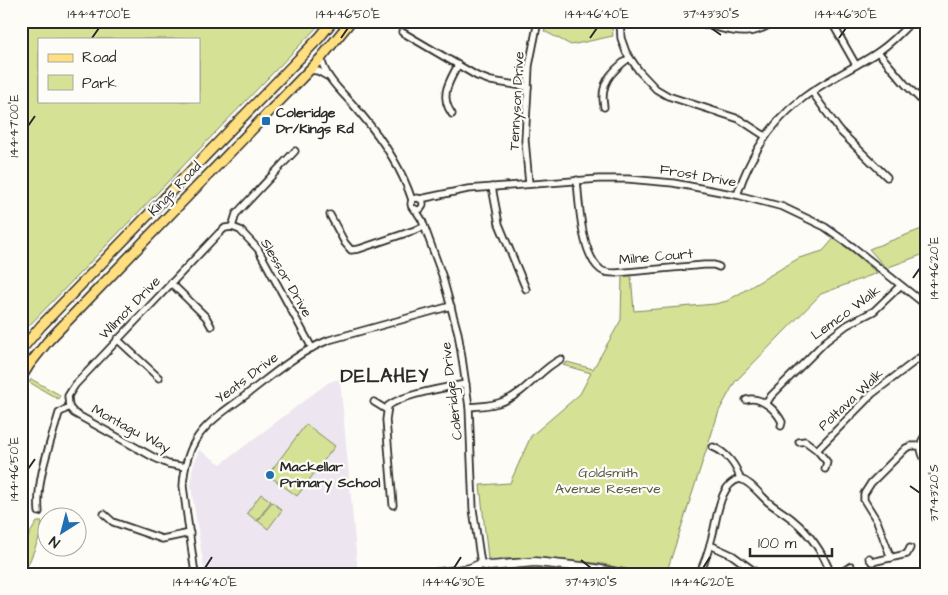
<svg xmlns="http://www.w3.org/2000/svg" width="948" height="595" font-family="'Architects Daughter',sans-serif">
<rect width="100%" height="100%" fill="#fdfcf7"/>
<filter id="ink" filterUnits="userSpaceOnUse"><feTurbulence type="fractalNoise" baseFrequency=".02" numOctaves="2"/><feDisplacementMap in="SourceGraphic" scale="10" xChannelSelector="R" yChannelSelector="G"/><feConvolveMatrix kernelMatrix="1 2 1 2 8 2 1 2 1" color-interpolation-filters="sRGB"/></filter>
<g filter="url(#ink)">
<polygon fill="#ede5ef" points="340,379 358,574 205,574 191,487 192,470 199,450 221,464 329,382"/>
<g fill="#d5e194" stroke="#808660" fill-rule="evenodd">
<path d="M21 21H323L21 334ZM39 39H199V101H39Z"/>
<polygon points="546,25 612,26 613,36 571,45 544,31"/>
<polygon points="927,227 927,253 886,268 869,249"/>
<polygon points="835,237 877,273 821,294 735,382 719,411 666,574 642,574 603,564 566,560 545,558 488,559 480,485 510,483 531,436 580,394 591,373 563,365 567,362 593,369 621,320 622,276 631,275 634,311 715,304 727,301 799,258 823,251"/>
<polygon points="31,379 60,395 58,399 29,382"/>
<polygon points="306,424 335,446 297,496 268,475"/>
<polygon points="261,494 271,501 257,521 247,513"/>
<polygon points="272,502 282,510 268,529 258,521"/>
<path d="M37 522H42L40 536 28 565 21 563C21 548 29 534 37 522Z"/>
<polygon points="520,566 549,566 606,574 478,574 496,568"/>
</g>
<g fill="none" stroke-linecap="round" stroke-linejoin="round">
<g stroke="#2b2b2b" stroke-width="9">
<g id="street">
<polyline points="620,21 621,38 626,52 639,71 656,89 668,96 739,119 765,136"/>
<polyline points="831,21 856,65"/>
<path d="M703 24C729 30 751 40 774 21"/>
<polyline points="402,32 477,76 491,81 528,87"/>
<polyline points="878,52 905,84 927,106"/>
<path d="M321 58C325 80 347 96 361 114 382 139 402 169 412 200"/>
<polyline points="309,70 318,71 327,76"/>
<polyline points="812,92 840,131 887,177"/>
<path d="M604 107C599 83 612 71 629 58"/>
<path d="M452 114C439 96 449 82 458 65"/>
<path d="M577 180C579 203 581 255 601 270 605 273 610 273 616 273L704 265H714L719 267"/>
<polyline points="529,184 525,140 528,87 529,66 538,21"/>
<polyline points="492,187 499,224 526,289"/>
<path d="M737 195C750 156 770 123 803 98 826 80 854 68 878 52 891 43 902 32 912 21"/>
<circle cx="417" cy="204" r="6"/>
<polyline points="420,199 468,189 599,179 628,179 673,183 737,195 783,207 825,227 853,247 927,306"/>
<polyline points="415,209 422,220 442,275 458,333 462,358 469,407 473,509 481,564"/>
<polyline points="330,215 345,243 351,250 359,249 424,227"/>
<polyline points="232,227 240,230 258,249 312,348"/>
<polyline points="171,283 206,317 211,326"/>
<polyline points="117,339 159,378"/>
<path d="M746 400C760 395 776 410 782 422L781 426"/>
<polyline points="374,402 387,410"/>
<polyline points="766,404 771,396 826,341 847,325 874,311 900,286"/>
<polyline points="69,407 74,413 155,458 168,464 185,467"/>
<path d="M469 407C481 406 493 406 504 401 527 392 540 369 561 359"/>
<path d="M927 434C916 444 922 454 927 465"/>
<polyline points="799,442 805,441 817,450 827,462 825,469"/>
<path d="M713 447C726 452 737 466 740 479"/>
<polyline points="817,450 872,394 927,352"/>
<path d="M393 505 386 420 388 406C403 394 447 387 466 384"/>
<path d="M39 512C36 479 50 445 59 413L69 407 68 396 75 385 219 233 225 228 232 227 236 214 295 151"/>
<polyline points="104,514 113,522 162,539 190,533"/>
<polyline points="710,545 732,555 758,574"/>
<polyline points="869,558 872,562 907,554 910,548"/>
<polyline points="891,558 877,521 864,500 864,494 871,483 906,448 911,446 920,446"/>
<path d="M195 574 183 486C184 469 187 453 197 438 209 420 229 408 246 395 272 375 298 352 329 340L451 306"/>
<path d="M699 574C705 562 709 549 712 537 717 520 719 483 740 479 751 482 759 494 767 501 775 508 785 513 793 520 810 534 823 553 831 574"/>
<polyline points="839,574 851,566"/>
</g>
</g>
<g stroke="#2b2b2b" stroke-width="11">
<g id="secondary">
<polyline points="21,571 29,574"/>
<polyline points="430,574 469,569 481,564 490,566 535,562 583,567 625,574"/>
</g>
</g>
<g stroke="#2b2b2b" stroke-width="12">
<g id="primary">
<polyline points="21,350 41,326 319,38 333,21"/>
<polyline points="21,378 29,365 48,341 321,58 351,21"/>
</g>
</g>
<use href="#street" stroke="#fdfcf7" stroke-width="5.5"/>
<use href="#secondary" stroke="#fdfcf7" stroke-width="8"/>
<use href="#primary" stroke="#ffdf80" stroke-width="9"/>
</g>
</g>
<path fill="none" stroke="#2b2b2b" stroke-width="2" d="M711 28 721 35M92 38 99 28M341 38 348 28M590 38 597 28M839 38 846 28M28 126 35 116M913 278 920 268M28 469 35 459M910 486 920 493M581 560 591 568M205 568 212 557M454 568 461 557M703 568 710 557"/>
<g fill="#1f6fb2" stroke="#fdfcf7" stroke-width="2">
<rect x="261" y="116" width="10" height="10" rx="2.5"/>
<circle cx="270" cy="475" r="5"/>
</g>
<g text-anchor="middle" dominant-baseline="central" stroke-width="4.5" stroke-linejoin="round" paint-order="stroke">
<g font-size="14" fill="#2b2b2b" stroke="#fdfcf7">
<text transform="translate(517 101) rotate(-87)">Tennyson Drive</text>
<text transform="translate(698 176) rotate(10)">Frost Drive</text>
<text transform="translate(175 189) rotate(-46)">Kings Road</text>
<text transform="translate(656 257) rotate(-5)">Milne Court</text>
<text transform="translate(286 278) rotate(60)">Slessor Drive</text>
<text transform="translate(130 308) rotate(-46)">Wilmot Drive</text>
<text transform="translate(846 313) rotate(-36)">Lemco Walk</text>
<text transform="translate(247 378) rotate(-37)">Yeats Drive</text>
<text transform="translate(452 391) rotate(-97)">Coleridge Drive</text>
<text transform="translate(851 400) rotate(-43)">Poltava Walk</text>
<text transform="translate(131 429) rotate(28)">Montagu Way</text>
</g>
<g font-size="14" font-weight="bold" fill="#2b2b2b" stroke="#fdfcf7" text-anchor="start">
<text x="276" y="113">Coleridge<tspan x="276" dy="16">Dr/Kings Rd</tspan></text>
<text x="280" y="467">Mackellar<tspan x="280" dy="16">Primary School</tspan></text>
</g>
<g font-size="14" fill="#565845" stroke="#fdfcf7">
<text x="608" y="473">Goldsmith<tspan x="608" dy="16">Avenue Reserve</tspan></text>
</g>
<g font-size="19" font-weight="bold" letter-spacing="1" fill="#2b2b2b" stroke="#fdfcf7">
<text x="385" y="376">DELAHEY</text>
</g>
</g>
<rect width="948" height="595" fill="none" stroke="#fdfcf7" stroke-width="55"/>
<rect x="38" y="38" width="162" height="65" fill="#fdfcf7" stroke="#a9a8a5"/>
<rect x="48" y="54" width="25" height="8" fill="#ffdf80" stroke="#a9a8a5"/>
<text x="82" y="62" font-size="15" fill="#2b2b2b">Road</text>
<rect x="48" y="75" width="25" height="15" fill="#d5e194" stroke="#a9a8a5"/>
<text x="82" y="88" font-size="15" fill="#2b2b2b">Park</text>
<g transform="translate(62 532) rotate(216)"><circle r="24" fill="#fdfcf7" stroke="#a9a8a5"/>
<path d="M0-4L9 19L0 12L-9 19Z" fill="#1f6fb2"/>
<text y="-8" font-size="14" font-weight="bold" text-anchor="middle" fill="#2b2b2b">N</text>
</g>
<path d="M750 548v8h82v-8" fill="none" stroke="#2b2b2b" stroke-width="2.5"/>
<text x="758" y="548" font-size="15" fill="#2b2b2b" stroke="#fdfcf7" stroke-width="4" paint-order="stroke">100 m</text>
<rect x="28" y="28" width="892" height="540" fill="none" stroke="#2b2b2b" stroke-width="2"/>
<g font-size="12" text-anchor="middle" fill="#2b2b2b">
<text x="99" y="18">144°47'00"E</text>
<text x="348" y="18">144°46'50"E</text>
<text x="597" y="18">144°46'40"E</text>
<text x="711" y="18">37°43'30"S</text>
<text x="846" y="18">144°46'30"E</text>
<text transform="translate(14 126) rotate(-90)" y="4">144°47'00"E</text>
<text transform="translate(934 268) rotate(-90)" y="4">144°46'20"E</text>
<text transform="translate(14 469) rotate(-90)" y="4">144°46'50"E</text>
<text transform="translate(934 493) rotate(-90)" y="4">37°43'20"S</text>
<text x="205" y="586">144°46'40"E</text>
<text x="454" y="586">144°46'30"E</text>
<text x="591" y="586">37°43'10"S</text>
<text x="703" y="586">144°46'20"E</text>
</g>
</svg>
